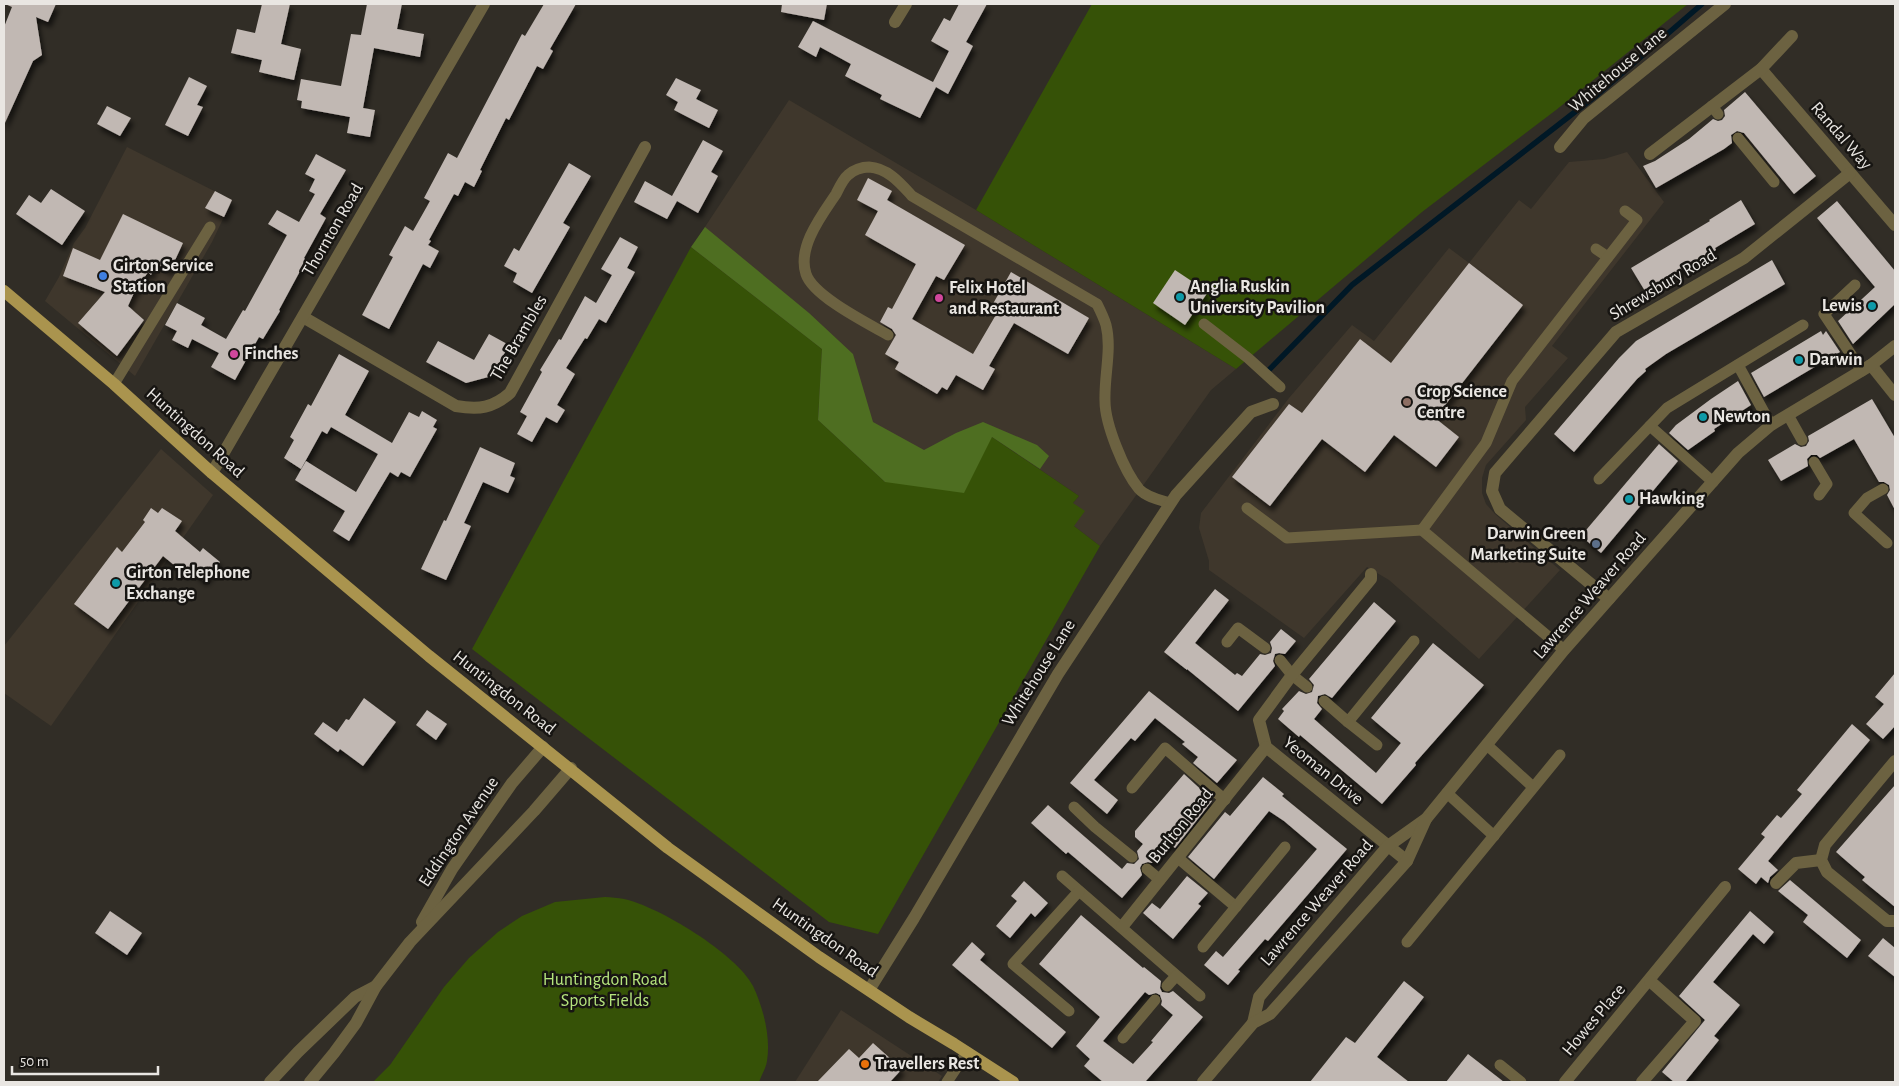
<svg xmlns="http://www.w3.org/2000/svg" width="1899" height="1086" font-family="'Alegreya Sans',sans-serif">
<defs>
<filter id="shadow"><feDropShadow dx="3" dy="5.5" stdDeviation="2.5" flood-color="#0009"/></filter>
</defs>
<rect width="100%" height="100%" fill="#312d26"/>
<g fill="#3f372c">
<polygon points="789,100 976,210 1236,369 1211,390 1100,546 1074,526 1073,503 1079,496 992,437 885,482 691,248"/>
<polygon points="127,147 232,200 212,242 135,376 45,301 59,277 74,243 85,228"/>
<polygon points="1627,152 1664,202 1552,346 1568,358 1525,407 1526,420 1486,465 1482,478 1482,493 1486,504 1495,514 1560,570 1479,659 1389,580 1367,567 1304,638 1209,570 1209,561 1199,528 1201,513 1289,398 1352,325 1374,341 1449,248 1469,263 1519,200 1531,209 1569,162 1604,159"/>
<polygon points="161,449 213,495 51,726 4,693 4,646"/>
<polygon points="841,1010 942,1076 938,1082 795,1082"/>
</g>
<g fill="#365207">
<polygon points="1092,4 1688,4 1556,110 1422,212 1236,369 976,210"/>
<polygon points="691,247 822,349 818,420 885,482 992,437 1079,496 1073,503 1085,511 1074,526 1100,546 878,934 829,922 472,649"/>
<path d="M605 897C611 897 618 898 624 899 658 906 737 954 753 986 763 1007 771 1037 767 1061 766 1068 761 1076 759 1082H373L390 1065 444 987 469 958 498 932 522 916 555 902Z"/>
</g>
<polygon fill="#4e6e21" points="705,227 809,313 853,354 873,422 924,450 956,433 983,422 1037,445 1049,456 1040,469 992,437 964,493 885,482 818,420 822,349 691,247"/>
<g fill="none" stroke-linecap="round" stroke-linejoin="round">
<polyline stroke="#001826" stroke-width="5.5" points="1267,372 1352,285 1598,94 1702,4"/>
</g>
<g fill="#c1b8b3" fill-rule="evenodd" filter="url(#shadow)">
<polygon points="5,4 56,4 48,22 36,17 42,55 33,61 4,125 4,27 12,7"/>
<polygon points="262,4 290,4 281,44 301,49 294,80 259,72 262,60 231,53 237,29 255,33"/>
<polygon points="367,4 402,4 397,29 424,34 420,57 374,48 363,108 375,110 370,137 347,133 350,117 301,108 302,101 297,100 301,79 341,86 351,34 361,35"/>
<polygon points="544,4 576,4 550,49 553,51 543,69 537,66 509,120 506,118 480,170 482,171 474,187 465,182 458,196 454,194 429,240 431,241 428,245 439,251 430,268 423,264 389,329 362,315 393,257 389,255 405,226 413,231 430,201 424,198 448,153 457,158 522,34 525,36"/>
<polygon points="782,4 827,4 824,20 781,12"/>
<polygon points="959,4 987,4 966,42 973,46 948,94 936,87 920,118 880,99 882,95 845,76 851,64 820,47 816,57 798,47 813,21 933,82 949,51 931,41 944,18 950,21"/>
<polygon points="189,77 207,86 197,105 203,107 188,136 165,125"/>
<polygon points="676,78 701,90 696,99 718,110 709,128 674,110 678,102 666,95"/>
<polygon points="1745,92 1816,176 1794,194 1744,133 1737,131 1731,135 1732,143 1724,149 1656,188 1643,166 1655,161 1689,139 1713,119 1718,121 1722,120 1725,116 1724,110"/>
<polygon points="107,106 131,118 120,136 97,124"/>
<polygon points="703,140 723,151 711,172 718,176 698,213 677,201 667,219 634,202 645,181 672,196"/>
<polygon points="316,154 346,170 320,214 326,218 304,258 306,260 279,310 280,311 263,339 259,337 235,380 211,367 219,353 192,339 188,348 172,340 177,331 165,325 177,303 205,318 201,325 226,339 243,310 245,311 287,235 268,224 277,210 299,222 315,194 309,191 315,179 305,174"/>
<polygon points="569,163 591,176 563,223 570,227 532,293 513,282 517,273 504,266 514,248 519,251"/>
<polygon points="868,178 892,191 887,200 965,245 944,280 936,276 912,319 973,354 997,313 990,309 1011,272 1089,318 1068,354 1014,323 989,366 995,369 983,390 956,375 947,390 942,387 937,394 895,369 899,362 885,354 896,335 892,329 880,322 888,307 892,309 916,264 865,235 878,211 857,200"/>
<polygon points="51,189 85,211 62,245 16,214 29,195 41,203"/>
<polygon points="215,191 232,200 224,217 205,208"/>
<polygon points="1741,200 1755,224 1715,248 1716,250 1645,291 1631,268 1710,221 1709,220"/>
<polygon points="1837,201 1895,271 1895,304 1853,344 1838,321 1875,287 1817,218"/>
<polygon points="123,214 183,243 170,271 156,264 151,275 148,272 133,295 128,306 144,320 117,356 78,323 105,292 63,276 73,248 100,260"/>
<polygon points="620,237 638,247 627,268 635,272 606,323 599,319 587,339 585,338 566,368 575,374 557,405 565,410 557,423 546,417 532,442 517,434 527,416 520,412 542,372 540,370 559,339 561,340 585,296 596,303 612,275 601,269"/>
<polygon points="1772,260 1785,284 1666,354 1645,369 1646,371 1637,379 1574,452 1554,434 1619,358 1636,341"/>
<polygon points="1469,263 1523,305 1435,418 1459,437 1436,467 1394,435 1365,472 1322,439 1270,506 1232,477 1289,404 1302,413 1360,339 1391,363"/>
<polygon points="1175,270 1208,292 1185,325 1153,303"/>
<polygon points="1821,331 1823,335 1826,331 1840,352 1764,397 1751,373"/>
<polygon points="489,334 509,345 492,376 466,383 426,362 438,341 474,360"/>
<polygon points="339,354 369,371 345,415 392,443 409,412 419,417 422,411 437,420 433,427 437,429 410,477 401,472 398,477 390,472 349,541 333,531 345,511 295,480 306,461 356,492 378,454 331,427 327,434 322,431 301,469 284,458 294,440 290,437 308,404 311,406"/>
<polygon points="1738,381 1751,405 1714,429 1715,431 1688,450 1669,433 1676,425 1711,399"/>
<polygon points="1872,399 1895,438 1895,510 1887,495 1890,490 1889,485 1884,482 1879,482 1854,439 1820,458 1817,455 1811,455 1807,459 1808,466 1781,481 1768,460 1795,444 1801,447 1806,446 1809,441 1808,436"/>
<polygon points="1659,444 1678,461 1601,553 1581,536"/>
<polygon points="480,447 515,463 510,476 515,478 508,493 483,482 464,523 471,526 446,580 421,569 444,520 446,521"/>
<polygon points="151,508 158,513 162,508 182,521 175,531 200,552 203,548 220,562 204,581 190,569 185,574 163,556 108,629 74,604 117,547 122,552 145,522 143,520"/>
<polygon points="1215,589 1229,600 1195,643 1235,675 1237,673 1242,676 1260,654 1265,655 1271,653 1272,648 1270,642 1281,629 1296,641 1285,654 1279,653 1275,654 1273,661 1275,666 1238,711 1187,669 1187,670 1164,652"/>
<polygon points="1374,602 1396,621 1332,698 1325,694 1318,696 1317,703 1322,709 1314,719 1376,773 1401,743 1371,718 1433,643 1484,685 1415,763 1416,765 1382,804 1300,735 1299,737 1278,719 1284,711 1282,709 1299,691 1306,694 1312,692 1314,685 1309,679"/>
<polygon points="1895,673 1895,726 1883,739 1866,724 1884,704 1875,697"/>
<polygon points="1149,691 1237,760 1217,783 1193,763 1198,757 1182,744 1185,742 1155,718 1135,741 1131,738 1094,780 1118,800 1107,814 1070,783"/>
<polygon points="364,698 396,722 363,766 340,749 338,752 314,734 323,722 337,732 346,719 349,720"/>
<polygon points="427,710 447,724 436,740 416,725"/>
<polygon points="1852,724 1870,740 1768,861 1778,870 1770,877 1768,883 1761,877 1756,884 1738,869 1765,837 1761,834 1777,815 1781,818 1802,794 1797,790"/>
<polygon points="1184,774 1207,795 1206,796 1212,801 1175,848 1169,843 1152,863 1148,862 1142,864 1140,868 1142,875 1122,898 1068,852 1066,854 1031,823 1048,805 1122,869 1127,863 1134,864 1139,859 1137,851 1143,844 1135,837 1135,831"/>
<polygon points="1263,777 1284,794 1282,796 1347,849 1268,941 1265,939 1238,970 1240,971 1228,985 1204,965 1216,951 1223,957 1317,849 1284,821 1269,811 1214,879 1188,857 1225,812 1230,816"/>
<polygon points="1895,785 1895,907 1862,880 1865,877 1836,852"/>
<polygon points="1187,876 1208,893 1198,904 1201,906 1173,939 1143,913 1152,903 1160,909"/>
<polygon points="1790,880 1861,940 1847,958 1803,922 1808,915 1778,891"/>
<polygon points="1024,881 1048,903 1035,917 1031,913 1010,938 996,926 1017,901 1011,896"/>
<polygon points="110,911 142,933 127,955 95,933"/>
<polygon points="1750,911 1774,932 1764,944 1753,934 1713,982 1740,1005 1714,1036 1719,1040 1685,1082 1674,1082 1662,1072 1705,1020 1679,996"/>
<path d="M1081 915 1143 968 1144 967 1161 981 1160 988 1162 992 1169 993 1173 991 1203 1017 1145 1082H1103L1084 1066 1090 1059 1076 1046 1100 1017 1039 964ZM1145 992 1149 995 1156 993 1160 995 1162 1001 1161 1005 1173 1015 1151 1041 1153 1042 1133 1064 1103 1041Z"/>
<polygon points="1883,938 1895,948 1895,977 1868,956"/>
<polygon points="972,942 985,954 980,960 1066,1032 1052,1048 952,965"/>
<polygon points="1404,981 1424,997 1377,1057 1409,1082 1310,1082 1346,1037 1355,1043"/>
<polygon points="873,1043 902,1069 890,1082 817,1082 849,1049 859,1058"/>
<polygon points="1468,1054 1504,1082 1446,1082"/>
</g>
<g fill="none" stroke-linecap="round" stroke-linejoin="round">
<g stroke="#6c6241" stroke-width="11">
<polyline points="1712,106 1718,114"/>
<polyline points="1738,138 1774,182"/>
<polyline points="1596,249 1608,257"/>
<polyline points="1855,285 1824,314 1862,371"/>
<polyline points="1204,324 1248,358 1280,387"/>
<path d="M888 335C867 323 813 296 806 274 797 247 822 215 836 194 839 188 843 179 848 175 853 170 862 167 869 167 888 168 901 184 912 196L1097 304C1100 310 1104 318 1106 325 1112 349 1104 376 1105 401 1105 424 1124 471 1139 489 1146 497 1160 500 1170 503"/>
<polyline points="1738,365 1771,425"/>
<polyline points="114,384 210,227"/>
<polyline points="1788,415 1802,440"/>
<polyline points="1650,426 1713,482"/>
<polyline points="1814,462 1827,484 1819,495"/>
<polyline points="1599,479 1667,408 1803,325"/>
<polyline points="1883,489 1867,498 1854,513 1887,543"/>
<polyline points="1247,508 1287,538 1422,530"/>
<polyline points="1227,642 1238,628 1265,648"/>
<polyline points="1564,650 1422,530 1486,443 1512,381 1637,220 1625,211"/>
<polyline points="1280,660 1292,675 1307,687"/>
<polyline points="1324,701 1348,722 1414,641"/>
<polyline points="1348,722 1377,745"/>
<polyline points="1487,745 1533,787"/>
<polyline points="1132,788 1165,748 1225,800"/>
<polyline points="1447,793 1494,836"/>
<polyline points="1074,807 1095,827 1132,857"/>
<polyline points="1178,858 1236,907"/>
<polyline points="1147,869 1160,880"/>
<polyline points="1062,876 1200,996"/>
<polyline points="1407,942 1560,755"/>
<polyline points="1203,947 1285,847"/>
<polyline points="1167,986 1176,976"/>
<polyline points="1069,1011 1013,964 1079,891"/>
<polyline points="1123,1038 1155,1000"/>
<polyline points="1500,1065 1521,1082"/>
<polyline points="947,1082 967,1052"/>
</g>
<g stroke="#6c6241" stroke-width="12">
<polyline points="895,22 906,4"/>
<polyline points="1761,69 1895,225"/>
<polyline points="1560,147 1584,118 1725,4"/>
<polyline points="1650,154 1761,69 1792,36"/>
<path d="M303 317 456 406C479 410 493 408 510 393L645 147"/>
<polyline points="1871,365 1895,395"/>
<polyline points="212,473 484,4"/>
<polyline points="1371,574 1371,579 1292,675 1259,720 1266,747 1407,861"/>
<polyline points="1609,599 1500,509 1492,491 1495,473 1616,332 1744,258 1850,173"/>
<polyline points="1895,761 1825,845 1821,860 1827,872 1887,921 1895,921"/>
<polyline points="1776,883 1796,863 1821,860"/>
<polyline points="422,922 452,869 512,783 543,747"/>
<polyline points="1122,927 1266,747"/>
<polyline points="869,990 914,918 1058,674 1176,495 1251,412 1273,404"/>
<polyline points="1253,1023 1259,997 1388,846 1426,819 1564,650 1738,453 1771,425 1871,365 1895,346"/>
<polyline points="270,1082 298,1052 355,997 376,986"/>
<polyline points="310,1082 334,1053 356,1023 376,986 410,942 534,811 571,768"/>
<polyline points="1203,1082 1253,1023 1270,1014 1407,861 1426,819"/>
<polyline points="1565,1082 1725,887"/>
<polyline points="1642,1082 1695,1021 1650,981"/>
</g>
<polyline stroke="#aa944e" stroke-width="12" points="4,291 114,384 212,473 429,656 668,848 819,957 909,1017 954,1044 1013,1082"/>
</g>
<circle fill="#3f7fe0" stroke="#171512" stroke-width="2" cx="103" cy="276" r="5"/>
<g fill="#0f9aa8" stroke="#171512" stroke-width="2">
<circle cx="1180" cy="297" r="5"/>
<circle cx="1872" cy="306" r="5"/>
<circle cx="1799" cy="360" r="5"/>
<circle cx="1703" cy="417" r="5"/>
<circle cx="1629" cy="499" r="5"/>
<circle cx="116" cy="583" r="5"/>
</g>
<g fill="#d1479c" stroke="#171512" stroke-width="2">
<circle cx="939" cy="298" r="5"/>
<circle cx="234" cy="354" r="5"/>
</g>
<circle fill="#8d6e63" stroke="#171512" stroke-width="2" cx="1407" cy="402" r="5"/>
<circle fill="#5c6f8a" stroke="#171512" stroke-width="2" cx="1596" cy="544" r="5"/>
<circle fill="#e8710a" stroke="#171512" stroke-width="2" cx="865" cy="1064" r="5"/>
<g text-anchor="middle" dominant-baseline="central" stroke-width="5" stroke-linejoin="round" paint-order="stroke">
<g font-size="18" fill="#e9e6e2" stroke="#171512">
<text transform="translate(1618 70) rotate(-40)">Whitehouse Lane</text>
<text transform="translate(1841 136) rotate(49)">Randal Way</text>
<text transform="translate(333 230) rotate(-60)">Thornton Road</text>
<text transform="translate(1663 285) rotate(-31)">Shrewsbury Road</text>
<text transform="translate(519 338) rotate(-60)">The Brambles</text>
<text transform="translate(195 433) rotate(42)">Huntingdon Road</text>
<text transform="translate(1590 596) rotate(-49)">Lawrence Weaver Road</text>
<text transform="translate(1039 673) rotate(-58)">Whitehouse Lane</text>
<text transform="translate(504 693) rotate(38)">Huntingdon Road</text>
<text transform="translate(1323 771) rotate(39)">Yeoman Drive</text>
<text transform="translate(1181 826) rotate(-51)">Burlton Road</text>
<text transform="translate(459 832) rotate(-56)">Eddington Avenue</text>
<text transform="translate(1317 903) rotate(-49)">Lawrence Weaver Road</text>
<text transform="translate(825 938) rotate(35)">Huntingdon Road</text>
<text transform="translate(1594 1020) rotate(-50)">Howes Place</text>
</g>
<g font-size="18" font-weight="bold" fill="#e9e6e2" stroke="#171512" text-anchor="start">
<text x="113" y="266">Girton Service<tspan x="113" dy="21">Station</tspan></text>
<text x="1190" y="287">Anglia Ruskin<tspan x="1190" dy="21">University Pavilion</tspan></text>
<text x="949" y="288">Felix Hotel<tspan x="949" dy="21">and Restaurant</tspan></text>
<text x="1862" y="306" text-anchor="end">Lewis</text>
<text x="244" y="354">Finches</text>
<text x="1809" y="360">Darwin</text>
<text x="1417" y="392">Crop Science<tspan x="1417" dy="21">Centre</tspan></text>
<text x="1713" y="417">Newton</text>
<text x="1639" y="499">Hawking</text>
<text x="1586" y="534" text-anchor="end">Darwin Green<tspan x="1586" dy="21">Marketing Suite</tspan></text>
<text x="126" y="573">Girton Telephone<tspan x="126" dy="21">Exchange</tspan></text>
<text x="875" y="1064">Travellers Rest</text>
</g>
<g font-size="18" fill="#b5e47d" stroke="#171512">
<text x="605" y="980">Huntingdon Road<tspan x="605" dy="21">Sports Fields</tspan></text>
</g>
</g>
<rect width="1899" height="1086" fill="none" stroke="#e9e6e2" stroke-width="10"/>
<path d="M12 1066v8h146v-8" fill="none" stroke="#e9e6e2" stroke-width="2.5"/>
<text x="20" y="1066" font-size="15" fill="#e9e6e2" stroke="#171512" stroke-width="4" paint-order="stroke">50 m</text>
</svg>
